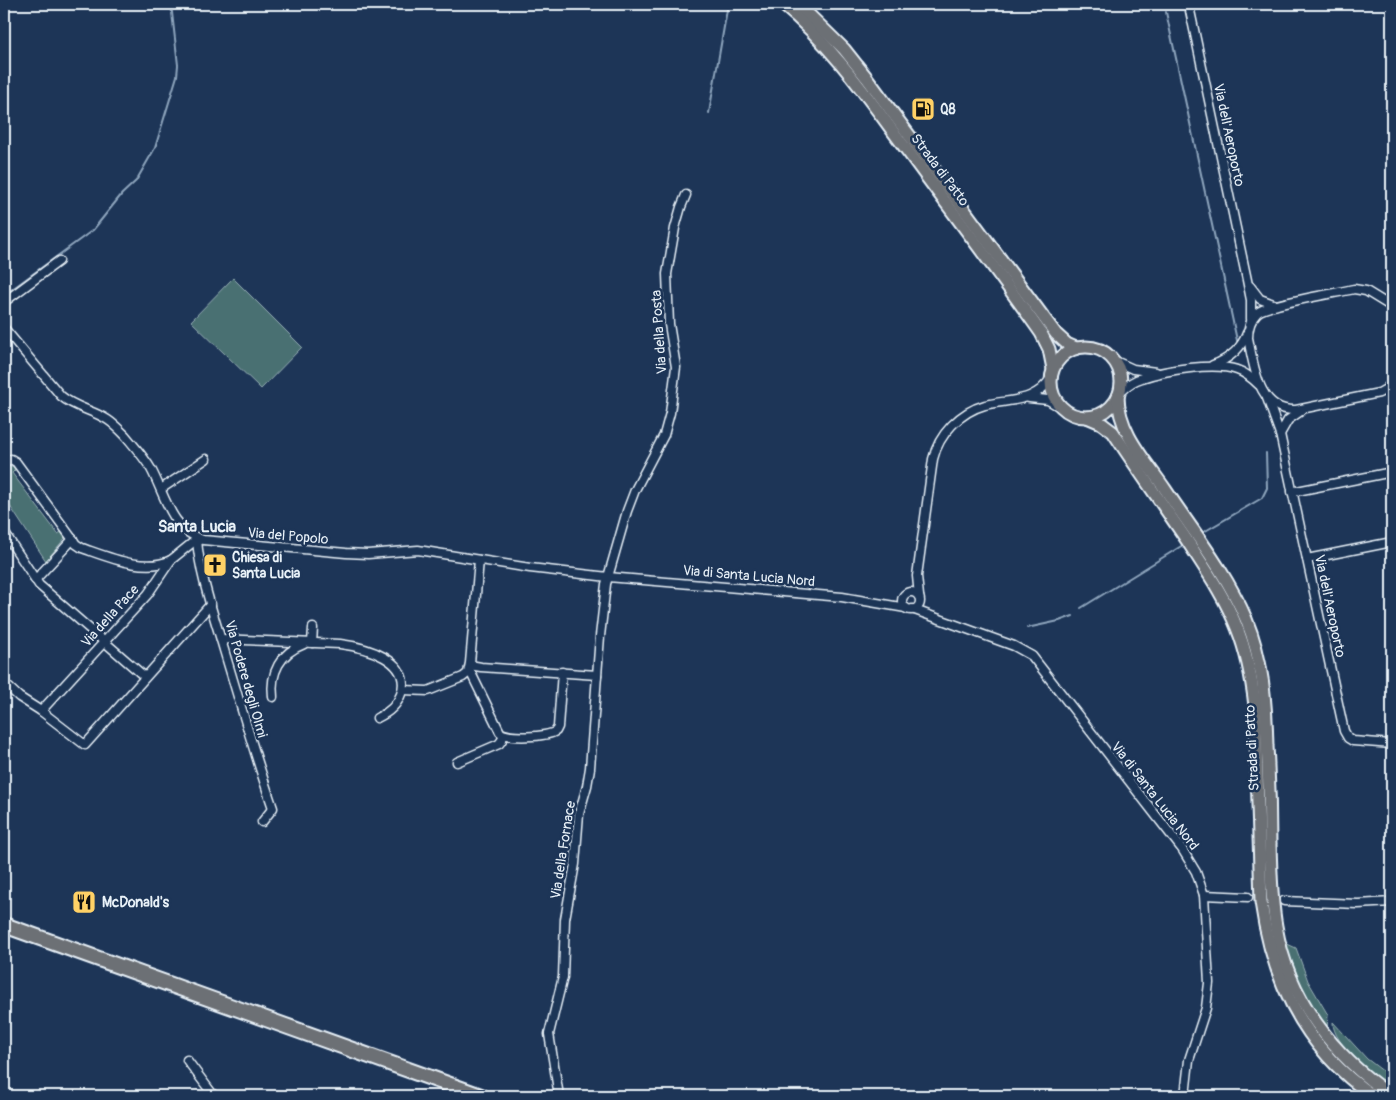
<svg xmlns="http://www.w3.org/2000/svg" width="1396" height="1100" font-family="Pangolin,sans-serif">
<rect width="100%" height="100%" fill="#1d3557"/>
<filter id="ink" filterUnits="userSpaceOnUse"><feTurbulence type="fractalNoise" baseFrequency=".02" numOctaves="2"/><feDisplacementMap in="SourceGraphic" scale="10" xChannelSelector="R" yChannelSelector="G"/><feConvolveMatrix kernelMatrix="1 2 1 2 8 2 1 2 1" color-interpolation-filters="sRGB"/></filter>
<g filter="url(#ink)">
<g fill="#496f72" stroke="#98b0b5">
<polygon points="233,278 302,347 261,389 191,321"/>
<polygon points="9,466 13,466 15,470 12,473 58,534 61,532 65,538 46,561 4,497 4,469"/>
<polygon points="1285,943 1296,948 1308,981 1328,1015 1327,1029 1302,990"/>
<path d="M1333 1022 1367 1059 1392 1078V1090C1376 1078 1332 1044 1333 1022Z"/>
</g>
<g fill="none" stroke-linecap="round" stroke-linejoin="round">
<g stroke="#8ea5bd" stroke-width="2">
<polyline points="1166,12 1238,345"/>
<polyline points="709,113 728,4"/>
<polyline points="4,295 93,230 122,194 136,181 155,148 177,76 178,65 171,4"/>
<polyline points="1202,533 1262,498 1267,488 1266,453"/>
<polyline points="1081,608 1183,545"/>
<polyline points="1027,628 1059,621 1073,616"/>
</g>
<g stroke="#e8f1f8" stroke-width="11">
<g id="street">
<polyline points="1200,4 1189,6 1247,280 1251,300 1251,319"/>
<polyline points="1250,286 1260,299 1276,305"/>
<polyline points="4,302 59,261"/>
<path d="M1392 307 1366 291 1354 289C1337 293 1266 304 1257 313 1250 320 1248 329 1248 338 1254 366 1258 412 1296 410L1379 393 1386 389 1392 382"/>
<path d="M4 328 61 396C75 408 93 410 108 420 114 424 120 430 125 435 134 446 144 457 151 469 165 495 171 530 203 540L346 553 368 554 418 550 530 568 608 577 842 597 906 608"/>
<polyline points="1113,360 1133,369 1156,372"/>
<path d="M1213 365C1229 359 1241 350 1247 333"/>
<path d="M1120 392C1126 386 1134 380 1142 378 1165 370 1215 362 1237 370 1246 373 1253 379 1259 385"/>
<polyline points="1029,398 1048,400 1065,410"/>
<polyline points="1267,398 1280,434 1344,731 1348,738 1353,741 1392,744"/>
<polyline points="1280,434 1288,420 1301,411"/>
<path d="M4 463 11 459 16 462 76 544 82 548C108 557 145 573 171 560"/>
<polyline points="161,489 206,459"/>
<polyline points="1292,492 1392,472"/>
<polyline points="4,532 39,585 145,677"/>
<path d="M197 539C199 573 214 616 224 650 240 703 255 756 273 808L262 822"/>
<polyline points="1307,559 1392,542"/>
<polyline points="35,580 73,539"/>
<circle cx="911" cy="601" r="9"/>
<path d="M919 596 917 576 933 459C939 434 960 412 985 405 1011 399 1035 403 1051 378"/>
<polyline points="912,609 1014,646 1032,656 1182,849 1196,872 1204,895 1209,983 1206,1008 1189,1060 1185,1096"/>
<path d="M221 639 340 644C365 647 413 660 401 694 397 706 388 713 377 718"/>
<polyline points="312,643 313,628"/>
<polyline points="470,665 481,667 597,675"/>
<path d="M469 669 500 732C507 739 547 737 556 731L558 727 562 672"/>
<polyline points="4,683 19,697 41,711 85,745 211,604"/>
<polyline points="403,690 428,691 463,677 468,673 470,663 479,560"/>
<path d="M273 697C270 673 280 653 304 644"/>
<polyline points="41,711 148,594 171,560 197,539"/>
<polyline points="457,762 499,744 502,740 503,735"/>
<polyline points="1204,895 1248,897"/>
<polyline points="1284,901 1358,904 1392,902"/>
<polyline points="187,1060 214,1096"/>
<polyline points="559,1096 549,1034 563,977 565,919 575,864 579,814 587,786 590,768 600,636 606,584 627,511 635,490 664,435 670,413 676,367 669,324 667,274 675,228 681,207 686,195"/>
</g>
</g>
<g stroke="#e8f1f8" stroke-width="15">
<g id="primary">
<path d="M782 4C833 46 870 101 909 153 953 213 998 272 1041 333L1049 349 1053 369"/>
<polyline points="798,4 844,49 867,78 1056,334 1067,344 1076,348"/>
<circle cx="1086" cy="382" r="35"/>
<path d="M1118 396C1118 432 1146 461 1165 489 1193 531 1226 572 1246 619 1263 660 1266 702 1267 746 1269 778 1270 811 1270 844 1271 871 1271 899 1276 926 1288 998 1333 1056 1392 1096"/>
<path d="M1087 417 1101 423 1113 432C1137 469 1163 505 1188 542 1206 570 1225 597 1237 628 1247 653 1252 680 1255 706L1261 902C1272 981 1306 1050 1373 1096"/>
</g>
</g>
<g stroke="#e8f1f8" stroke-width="18">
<polyline id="highway" points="4,925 481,1096"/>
</g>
<use href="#street" stroke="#1d3557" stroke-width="8"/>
<use href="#primary" stroke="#6c6f75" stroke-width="11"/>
<use href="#highway" stroke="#6c6f75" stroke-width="14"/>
</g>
</g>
<defs>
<g id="fuel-square" transform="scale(1.25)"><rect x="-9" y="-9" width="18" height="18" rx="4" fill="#ffd166" stroke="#1d3557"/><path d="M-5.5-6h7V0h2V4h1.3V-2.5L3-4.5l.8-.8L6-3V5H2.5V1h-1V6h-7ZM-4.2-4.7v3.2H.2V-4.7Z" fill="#111"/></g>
<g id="church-square" transform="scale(1.25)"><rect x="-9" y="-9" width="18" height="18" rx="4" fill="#ffd166" stroke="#1d3557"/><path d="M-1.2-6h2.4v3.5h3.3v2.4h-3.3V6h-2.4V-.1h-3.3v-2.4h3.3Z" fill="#111"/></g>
<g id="restaurant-square" transform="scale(1.25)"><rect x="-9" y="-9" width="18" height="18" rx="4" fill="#ffd166" stroke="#1d3557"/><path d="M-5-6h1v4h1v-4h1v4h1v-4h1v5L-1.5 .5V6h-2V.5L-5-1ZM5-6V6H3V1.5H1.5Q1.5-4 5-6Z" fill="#111"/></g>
</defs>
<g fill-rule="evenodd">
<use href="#fuel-square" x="923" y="109"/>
<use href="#church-square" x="215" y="565"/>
<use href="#restaurant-square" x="84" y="902"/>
</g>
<g text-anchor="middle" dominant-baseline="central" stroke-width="5" stroke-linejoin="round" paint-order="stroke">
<g font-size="14" font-weight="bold" fill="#e8f1f8" stroke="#1d3557" text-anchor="start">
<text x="940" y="109">Q8</text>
<text x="232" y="557">Chiesa di<tspan x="232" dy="16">Santa Lucia</tspan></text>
<text x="102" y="902">McDonald's</text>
</g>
<g font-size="14" fill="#e8f1f8" stroke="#1d3557">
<text transform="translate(1229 135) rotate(78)">Via dell'Aeroporto</text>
<text transform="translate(940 170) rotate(53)">Strada di Patto</text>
<text transform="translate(659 332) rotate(-94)">Via della Posta</text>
<text transform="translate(288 536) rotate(5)">Via del Popolo</text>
<text transform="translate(749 576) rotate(5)">Via di Santa Lucia Nord</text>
<text transform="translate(1330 606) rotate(78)">Via dell'Aeroporto</text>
<text transform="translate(110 616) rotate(-48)">Via della Pace</text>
<text transform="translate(246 679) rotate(74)">Via Podere degli Olmi</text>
<text transform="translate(1252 748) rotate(-93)">Strada di Patto</text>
<text transform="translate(1155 796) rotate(52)">Via di Santa Lucia Nord</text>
<text transform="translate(563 850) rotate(-81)">Via della Fornace</text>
</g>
<g font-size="16" font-weight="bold" fill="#e8f1f8" stroke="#1d3557">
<text x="197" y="527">Santa Lucia</text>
</g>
</g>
<rect width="1396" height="1100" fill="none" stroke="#1d3557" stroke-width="20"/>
<rect x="10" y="10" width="1376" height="1080" fill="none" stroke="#e8f1f8" stroke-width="2" filter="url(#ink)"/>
</svg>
